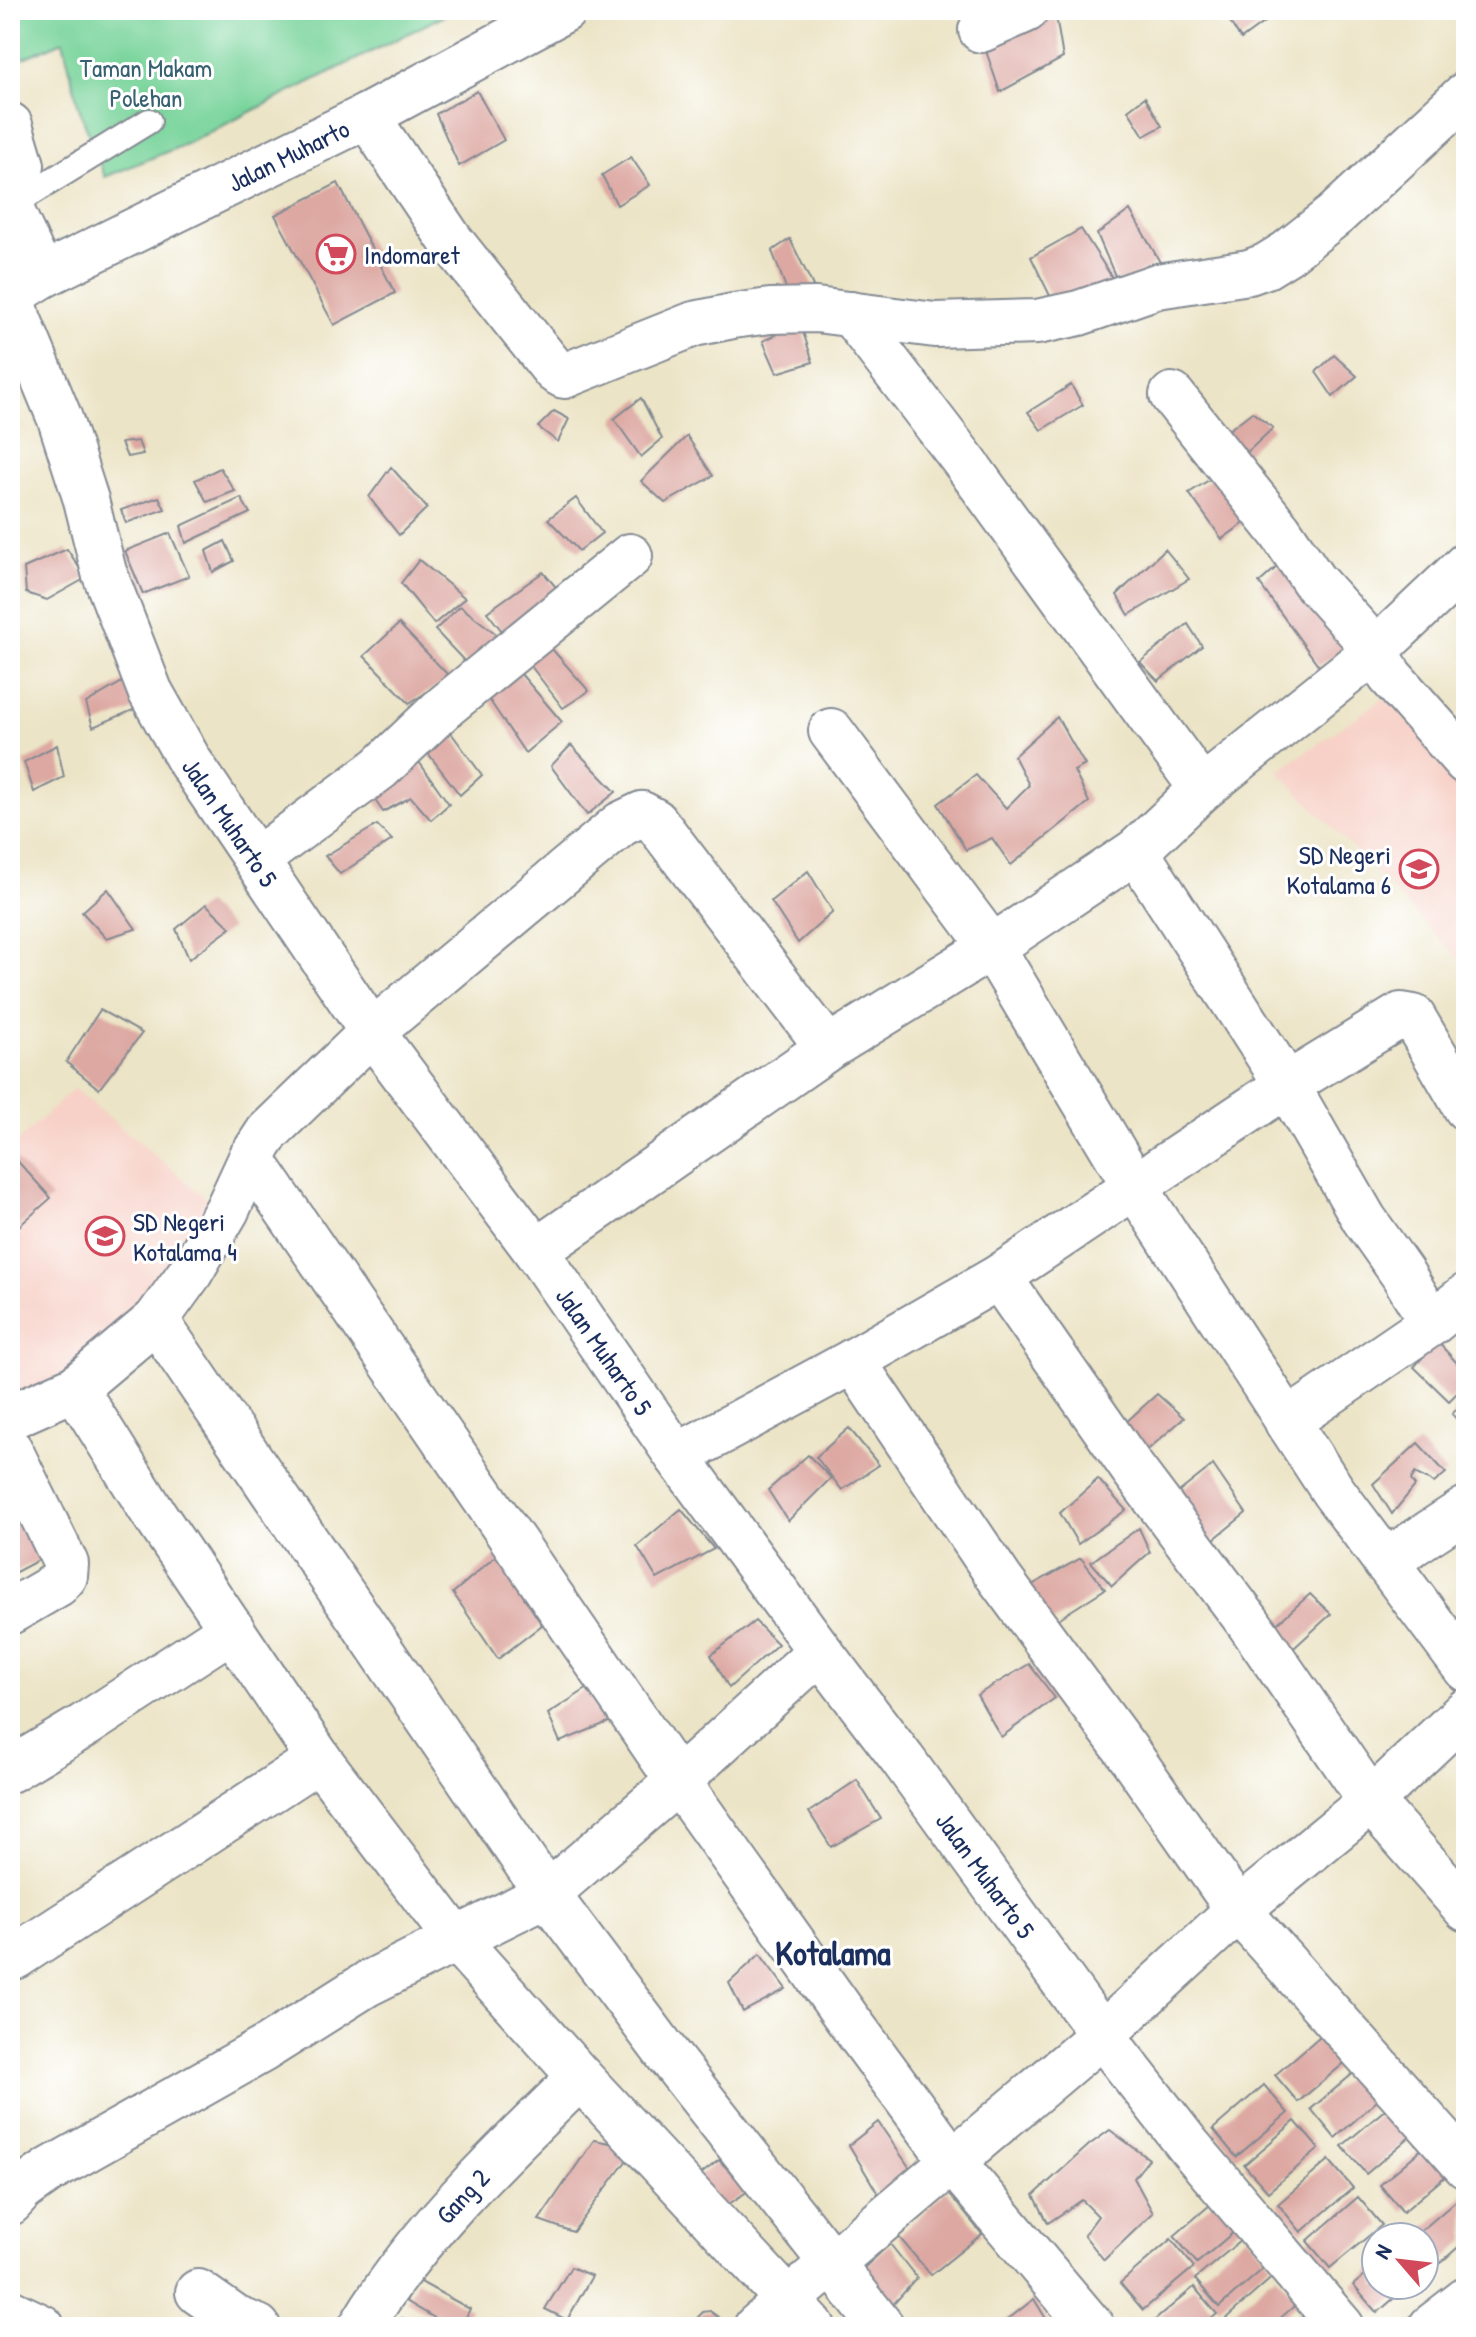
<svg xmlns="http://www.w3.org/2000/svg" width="1476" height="2337" font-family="'Patrick Hand',sans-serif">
<rect width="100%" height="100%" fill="#fff"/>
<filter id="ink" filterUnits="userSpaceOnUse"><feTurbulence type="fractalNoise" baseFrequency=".0125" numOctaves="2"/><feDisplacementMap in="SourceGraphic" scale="16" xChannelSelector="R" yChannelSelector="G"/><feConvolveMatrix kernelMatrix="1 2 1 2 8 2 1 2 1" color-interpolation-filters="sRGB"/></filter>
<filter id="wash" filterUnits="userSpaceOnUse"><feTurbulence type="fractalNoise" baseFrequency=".006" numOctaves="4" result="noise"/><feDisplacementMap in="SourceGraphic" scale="32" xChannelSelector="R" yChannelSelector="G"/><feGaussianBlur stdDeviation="1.8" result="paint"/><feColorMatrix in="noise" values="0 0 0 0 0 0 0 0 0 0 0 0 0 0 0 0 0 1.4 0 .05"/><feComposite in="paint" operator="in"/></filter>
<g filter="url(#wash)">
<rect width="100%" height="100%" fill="#ece4c6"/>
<g fill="#f7d1c7">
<polygon points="1391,693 1466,771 1466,966 1278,771"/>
<polygon points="74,1088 217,1207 124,1334 10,1408 10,1149"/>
</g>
<polygon fill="#79d49b" stroke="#4a827c" stroke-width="2" points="10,10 455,10 186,144 105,177 79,108 63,41 10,64"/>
<g id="blocks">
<g fill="#dda8a2">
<polygon points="1047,10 1055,10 1063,58 1000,92 984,45"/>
<polygon points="1222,10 1277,10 1278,12 1241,39"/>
<polygon points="477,91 504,140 459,166 436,114"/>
<polygon points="1145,97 1162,126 1144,136 1128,110"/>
<polygon points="631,157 650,185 617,205 602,175"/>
<polygon points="338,183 395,293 334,325 275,215"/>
<polygon points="1130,210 1160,262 1119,285 1097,234"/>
<polygon points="1081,229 1115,282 1055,306 1031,257"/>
<polygon points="790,239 813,286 791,301 772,251"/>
<polygon points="800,323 813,362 777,373 763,341"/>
<polygon points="1334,355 1357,376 1333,397 1316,372"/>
<polygon points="1071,385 1083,405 1041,430 1028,412"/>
<polygon points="641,398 662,439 641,457 614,419"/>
<polygon points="554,411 569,419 558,442 538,427"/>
<polygon points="1252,412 1273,428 1241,458 1225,433"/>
<polygon points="687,436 713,476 665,503 641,481"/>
<polygon points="138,441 143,454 127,457 121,443"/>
<polygon points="391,467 427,508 399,535 369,497"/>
<polygon points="220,468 235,491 207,502 195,480"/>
<polygon points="1212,478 1250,519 1222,539 1189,493"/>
<polygon points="159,497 165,509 126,523 121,510"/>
<polygon points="241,498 250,513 186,543 181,526"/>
<polygon points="576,498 602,533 579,551 548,519"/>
<polygon points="170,533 189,576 143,594 125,551"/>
<polygon points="225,541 234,561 213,572 206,551"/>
<polygon points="67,549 86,578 47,600 26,593 24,568"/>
<polygon points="1165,549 1189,579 1129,615 1117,595"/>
<polygon points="1286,559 1357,640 1319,666 1259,583"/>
<polygon points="419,560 465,598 434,624 401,583"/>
<polygon points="543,572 561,593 509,640 487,612"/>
<polygon points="460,606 499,636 470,667 435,630"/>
<polygon points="399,624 451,678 409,703 364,656"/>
<polygon points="1188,624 1202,646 1158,681 1140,662"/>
<polygon points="544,640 589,691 563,708 524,657"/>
<polygon points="515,667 562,722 525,753 486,695"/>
<polygon points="124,681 138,708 93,727 86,703"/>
<polygon points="1057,717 1085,765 1074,771 1089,802 1011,865 992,838 966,850 938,804 976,775 1006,808 1029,785 1014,756"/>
<polygon points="446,726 482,775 460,795 421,744"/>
<polygon points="57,745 64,777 34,792 24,762"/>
<polygon points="571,745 616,792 587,815 551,766"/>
<polygon points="412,752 449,804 431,820 411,797 383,812 368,790"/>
<polygon points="377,825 392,840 340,874 325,856"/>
<polygon points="808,871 833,912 798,943 771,901"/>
<polygon points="108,889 136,929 106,938 82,912"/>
<polygon points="206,904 231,928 189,959 176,929"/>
<polygon points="100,1010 142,1033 99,1089 66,1062"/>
<polygon points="12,1155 51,1198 10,1234 10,1157"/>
<polygon points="1437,1341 1466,1373 1466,1384 1449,1401 1414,1367"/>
<polygon points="1157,1394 1184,1418 1144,1453 1123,1425"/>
<polygon points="1466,1399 1466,1430 1452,1414"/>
<polygon points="849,1428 879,1465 842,1490 816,1457"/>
<polygon points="1418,1443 1446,1473 1434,1483 1415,1473 1411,1480 1415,1486 1392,1514 1373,1484"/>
<polygon points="808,1455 831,1478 788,1521 768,1490"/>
<polygon points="1213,1465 1246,1513 1208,1544 1174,1496"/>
<polygon points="1098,1479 1126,1510 1078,1544 1060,1513"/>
<polygon points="24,1504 50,1554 10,1575 10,1514"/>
<polygon points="681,1509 714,1549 657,1579 637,1546"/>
<polygon points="1139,1528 1150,1552 1112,1586 1091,1562"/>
<polygon points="497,1555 542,1625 498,1659 453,1593"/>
<polygon points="1081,1558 1105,1589 1052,1623 1028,1587"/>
<polygon points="1310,1594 1331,1614 1294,1648 1271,1629"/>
<polygon points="755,1621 778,1644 729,1688 711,1655"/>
<polygon points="1029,1664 1055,1698 1001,1737 977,1695"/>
<polygon points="588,1688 611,1721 560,1742 548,1714"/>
<polygon points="857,1780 881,1819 831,1847 809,1812"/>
<polygon points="760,1954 786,1989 743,2012 729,1983"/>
<polygon points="1326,2031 1349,2059 1298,2102 1275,2075"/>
<polygon points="1362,2066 1386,2093 1335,2138 1311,2109"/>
<polygon points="1264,2085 1288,2113 1236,2157 1213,2129"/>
<polygon points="1394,2102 1418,2130 1366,2174 1342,2146"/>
<polygon points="1295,2121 1319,2149 1268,2192 1244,2165"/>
<polygon points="878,2122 914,2174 880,2197 849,2145"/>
<polygon points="1110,2130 1149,2159 1134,2178 1153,2213 1104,2260 1084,2235 1098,2216 1082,2200 1048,2223 1034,2195 1089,2145"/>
<polygon points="594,2140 620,2145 627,2160 573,2232 539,2220"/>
<polygon points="1431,2141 1454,2169 1403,2212 1380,2185"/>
<polygon points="719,2160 748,2191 723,2208 692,2181"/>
<polygon points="1329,2160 1353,2188 1301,2232 1278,2204"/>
<polygon points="947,2191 982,2234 931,2275 898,2236"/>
<polygon points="1225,2192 1248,2220 1197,2263 1174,2236"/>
<polygon points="1464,2194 1466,2240 1437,2266 1424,2250 1424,2237 1414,2237"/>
<polygon points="1358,2197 1382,2225 1330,2268 1307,2241"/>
<polygon points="1247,2235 1270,2263 1219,2307 1195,2279"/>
<polygon points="1171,2239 1194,2267 1143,2310 1120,2283"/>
<polygon points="890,2244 917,2278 890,2308 855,2276"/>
<polygon points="1376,2266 1376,2285 1409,2285 1377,2313 1353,2285"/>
<polygon points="571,2267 592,2276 567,2320 545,2309"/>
<polygon points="1276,2274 1299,2302 1270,2327 1232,2327 1225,2319"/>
<polygon points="417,2280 470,2309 461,2327 450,2327 406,2301"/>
<polygon points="1194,2287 1217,2314 1202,2327 1147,2327"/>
<polygon points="1034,2299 1051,2327 998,2327"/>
<polygon points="710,2311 718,2317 718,2327 699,2327 698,2317 703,2312"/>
<polygon points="1307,2314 1317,2327 1291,2327"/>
<polygon points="402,2318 424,2327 397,2327"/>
</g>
</g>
</g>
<g filter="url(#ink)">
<use href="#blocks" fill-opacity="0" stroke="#848a92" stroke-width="2"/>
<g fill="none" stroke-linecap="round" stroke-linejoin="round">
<g stroke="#848a92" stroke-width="28">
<polyline id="service" points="12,205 149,121"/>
</g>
<g stroke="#848a92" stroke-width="48">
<g id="minor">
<polyline points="981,30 1026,10"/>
<polyline points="367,116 451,241 555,371 564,376 694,324 733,316 770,311 816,310 935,325 1037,322 1079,313 1157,286 1249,272 1266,266 1287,253 1335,215 1466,94"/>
<polyline points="10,125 22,165 10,205"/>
<polyline points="10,207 42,276"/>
<path id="s1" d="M12 295 19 320 60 419 86 500 104 572 150 691 190 762 372 1032 536 1251 677 1456 820 1651 903 1760 1102 2035 1188 2145 1342 2327"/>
<polyline points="851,314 967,465 1202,789"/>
<polyline points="1172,395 1280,531 1314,581 1376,650 1390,676 1466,762"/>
<polyline points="831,731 992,947 1134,1185 1333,1491 1466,1669"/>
<polyline points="1136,851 1287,1085 1364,1219 1402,1273 1432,1323"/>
<polyline points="258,859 380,768 443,708 630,556"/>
<polyline points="251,1158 678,1781 847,2018 953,2162 1092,2327"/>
<polyline points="536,1251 828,1048 992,947 1136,851 1202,789 1376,650 1466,565"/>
<polyline points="999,1277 1132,1468 1248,1622 1371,1801 1466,1909"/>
<polyline points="156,1320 547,1894 670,2058 882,2327"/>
<polyline points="853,1361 1000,1579 1127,1751 1238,1910 1466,2166"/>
<polyline points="10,1417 75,1388"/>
<polyline points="1287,1422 1432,1323 1466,1296"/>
<polyline points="10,1450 66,1564 65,1576 58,1584 10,1612"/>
<polyline points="677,1456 853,1361 999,1277 1287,1085 1401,1015 1413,1017 1466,1108"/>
<polyline points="1385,1562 1466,1509"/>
<polyline points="10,1770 85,1725 232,1629"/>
<polyline points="15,1957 319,1759"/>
<polyline points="10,2203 23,2189 50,2170 264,2049 367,1984 547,1894 678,1781 820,1651"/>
<polyline points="198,2292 235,2318 258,2327"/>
<polyline points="10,2312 42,2327"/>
<path id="s2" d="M361 2327C416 2234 503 2152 580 2077"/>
<polyline points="756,2327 1102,2035 1238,1910 1371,1801 1466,1711"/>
<polyline points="813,2327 580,2077 456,1939 319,1759 150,1508 75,1388 156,1320 190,1273 227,1210 251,1158 268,1132 372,1032 621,824 642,814 655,821 828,1048"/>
<polyline points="1431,2327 1466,2300"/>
</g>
</g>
<g stroke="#848a92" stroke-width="48">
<g id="primary">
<path id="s3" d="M10 296 42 276 367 116 564 10"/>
</g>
</g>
<use href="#service" stroke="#fff" stroke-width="24"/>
<use href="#minor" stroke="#fff" stroke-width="44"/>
<use href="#primary" stroke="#fff" stroke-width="44"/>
</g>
</g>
<defs>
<g id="supermarket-ring" transform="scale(2)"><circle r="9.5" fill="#fff" stroke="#d1495b" stroke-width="1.5"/><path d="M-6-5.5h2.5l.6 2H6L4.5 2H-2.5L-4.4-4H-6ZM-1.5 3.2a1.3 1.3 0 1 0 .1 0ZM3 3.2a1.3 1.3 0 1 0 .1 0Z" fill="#d1495b"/></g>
<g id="school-ring" transform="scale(2)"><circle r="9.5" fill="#fff" stroke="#d1495b" stroke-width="1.5"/><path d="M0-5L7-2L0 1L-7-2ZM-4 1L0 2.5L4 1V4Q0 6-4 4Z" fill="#d1495b"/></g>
</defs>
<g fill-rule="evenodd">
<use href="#supermarket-ring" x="336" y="254"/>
<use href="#school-ring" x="1419" y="869"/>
<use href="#school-ring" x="105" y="1236"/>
</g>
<g text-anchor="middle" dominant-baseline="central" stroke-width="6" stroke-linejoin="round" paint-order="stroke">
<g font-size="26" fill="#376170" stroke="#fff">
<text x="146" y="67">Taman Makam<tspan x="146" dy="30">Polehan</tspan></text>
</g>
<g font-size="26" fill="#1b2f5e" stroke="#fff">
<text stroke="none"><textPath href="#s3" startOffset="312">Jalan Muharto</textPath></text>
<text stroke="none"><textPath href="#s1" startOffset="574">Jalan Muharto 5</textPath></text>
<text stroke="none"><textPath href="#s1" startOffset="1222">Jalan Muharto 5</textPath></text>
<text stroke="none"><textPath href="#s1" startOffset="1870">Jalan Muharto 5</textPath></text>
<text stroke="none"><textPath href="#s2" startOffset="166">Gang 2</textPath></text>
</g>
<g font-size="26" fill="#1b2f5e" stroke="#fff" text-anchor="start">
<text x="364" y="254">Indomaret</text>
<text x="1391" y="854" text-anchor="end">SD Negeri<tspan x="1391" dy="30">Kotalama 6</tspan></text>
<text x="133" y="1221">SD Negeri<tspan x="133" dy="30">Kotalama 4</tspan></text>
</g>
<g font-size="34" font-weight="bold" fill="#1b2f5e" stroke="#fff">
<text x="833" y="1953">Kotalama</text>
</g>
</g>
<rect width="1476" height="2337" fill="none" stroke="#fff" stroke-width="40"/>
<g transform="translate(1400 2261) rotate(298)"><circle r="38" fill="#ffffff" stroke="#a4acbf" stroke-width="2"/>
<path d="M0-6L14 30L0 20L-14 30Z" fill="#d1495b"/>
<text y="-12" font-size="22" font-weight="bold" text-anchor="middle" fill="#1b2f5e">N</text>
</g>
</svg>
